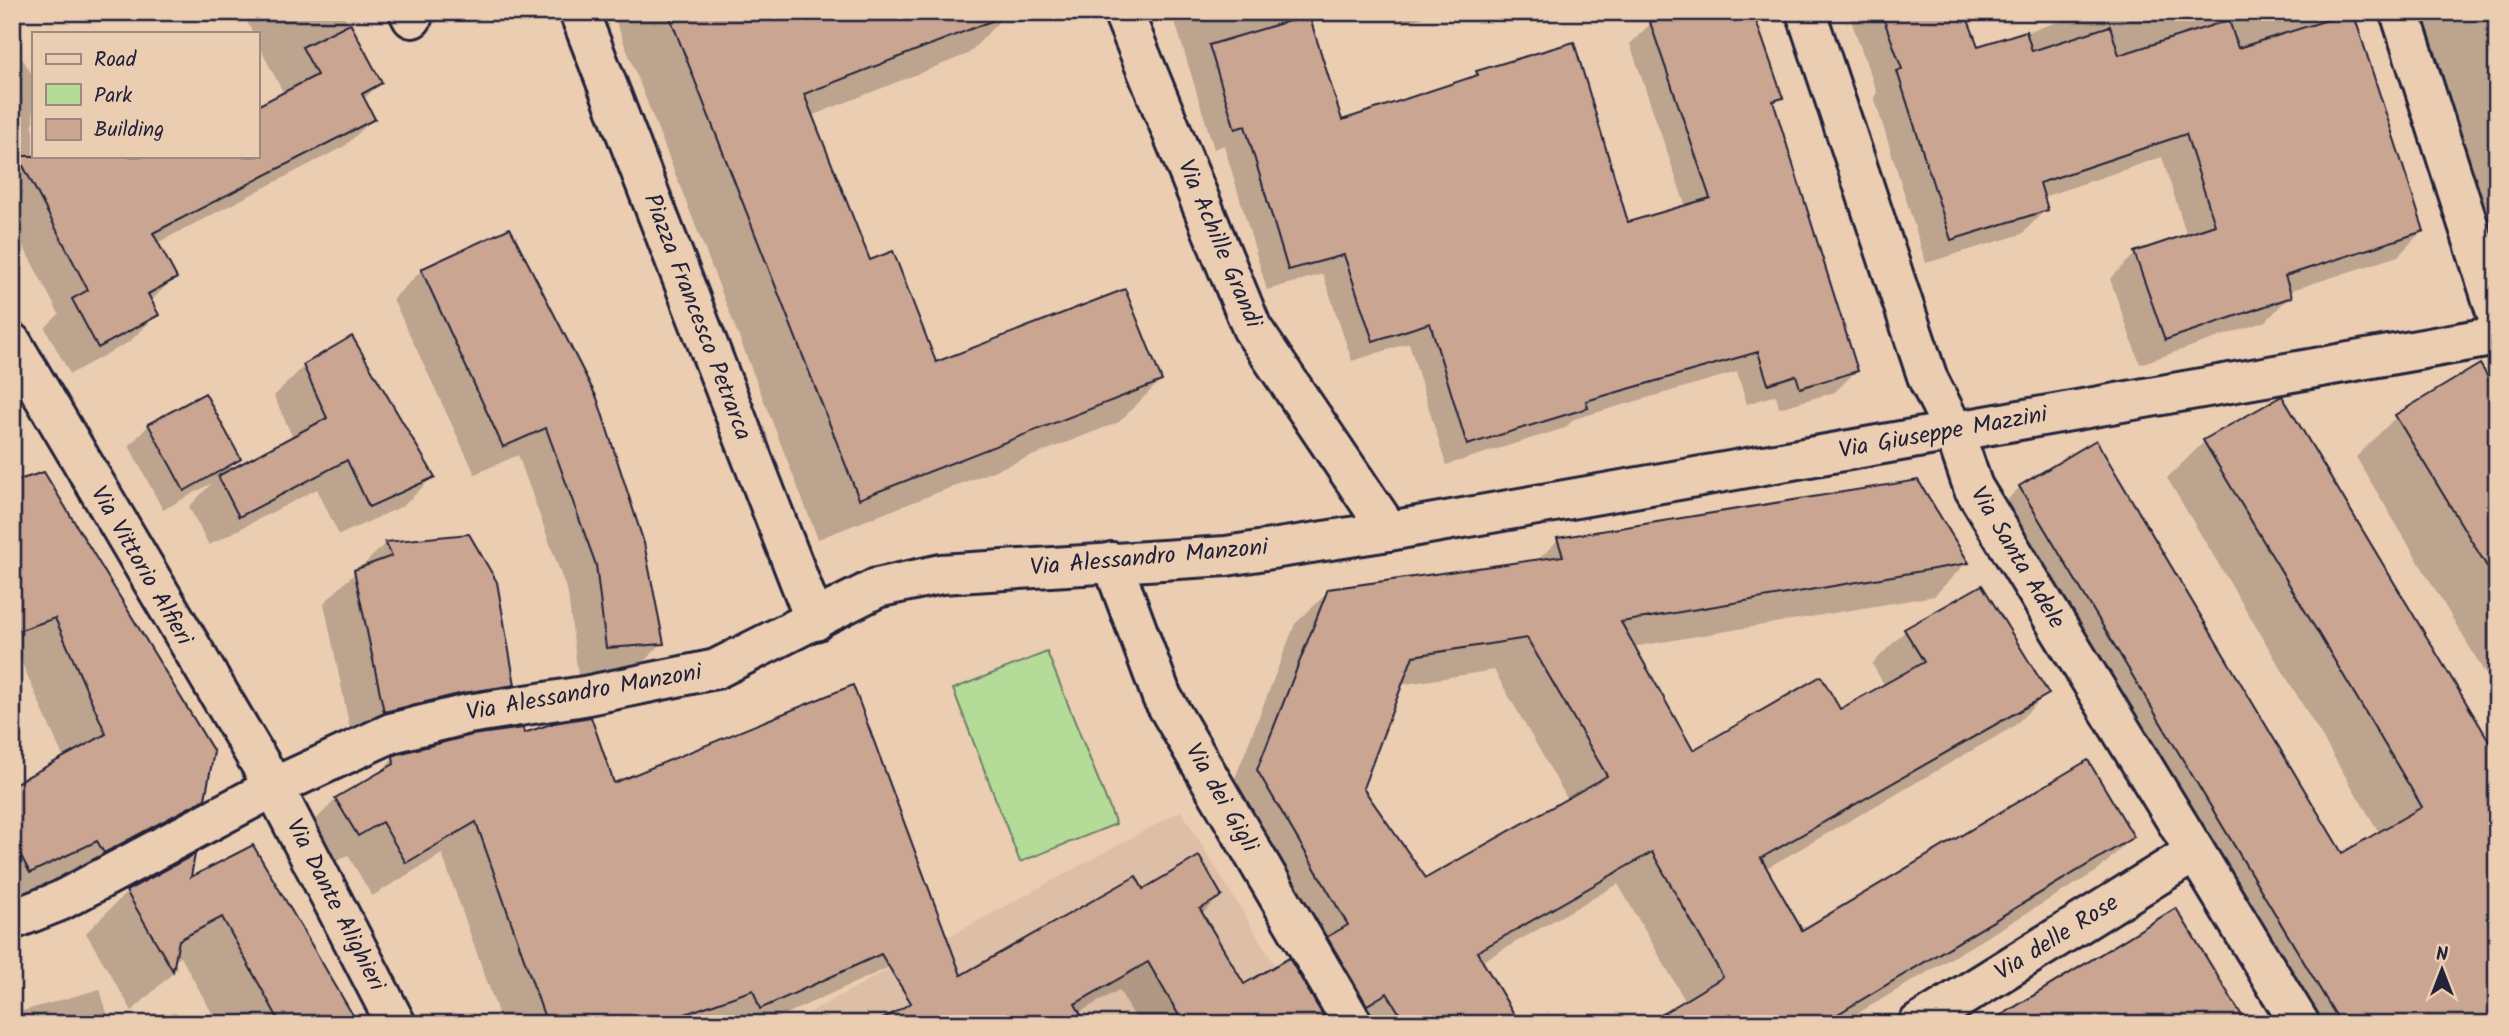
<svg xmlns="http://www.w3.org/2000/svg" width="2509" height="1036" font-family="Kalam,sans-serif">
<rect width="100%" height="100%" fill="#ebcdb2"/>
<filter id="ink" filterUnits="userSpaceOnUse"><feTurbulence type="fractalNoise" baseFrequency=".0143" numOctaves="2"/><feDisplacementMap in="SourceGraphic" scale="14" xChannelSelector="R" yChannelSelector="G"/><feConvolveMatrix kernelMatrix="1 2 1 2 8 2 1 2 1" color-interpolation-filters="sRGB"/></filter>
<g filter="url(#ink)">
<polygon fill="#ddbea6" points="1181,811 1311,1024 788,1024"/>
<polygon fill="#b4db97" stroke="#6b7e69" stroke-width="2" points="1047,652 1116,824 1020,862 953,689"/>
<g fill="#0003" fill-rule="evenodd">
<polygon points="210,12 235,12 216,23"/>
<polygon points="242,12 342,12 380,83 363,100 373,119 345,146 157,243 175,277 150,302 157,315 129,342 70,374 45,328 59,314 12,225 12,42 33,76 33,156 102,156 114,181 164,156 257,156 284,94 257,42 257,33 253,33"/>
<polygon points="403,12 456,12 415,34"/>
<polygon points="612,12 1008,12 968,54 811,116 869,263 935,364 1160,381 1119,422 818,539"/>
<polygon points="1144,12 1167,12 1147,19"/>
<polygon points="1172,12 1307,12 1341,123 1470,80 1477,72 1627,224 1686,207 1630,44 1651,23 1660,20 1657,12 1752,12 1781,97 1773,106 1856,371 1835,392 1779,408 1776,395 1747,404 1737,372 1574,419 1565,428 1446,465 1409,343 1352,361 1323,274 1267,290 1224,145 1214,149"/>
<polygon points="1399,12 1437,12 1403,24"/>
<polygon points="1848,12 1963,12 1976,48 2071,18 2069,12 2349,12 2422,231 2398,256 2289,291 2290,296 2266,321 2140,364 2110,279 2135,254 2187,236 2162,157 2043,197 2046,209 2022,234 1926,263 1874,97 1877,93"/>
<polygon points="2424,12 2497,12 2497,238 2460,137"/>
<polygon points="510,230 662,643 634,672 578,676 568,594 518,455 475,474 393,299 422,270"/>
<polygon points="304,366 433,477 403,506 339,535 317,489 209,545 189,507 212,483 163,510 129,446 149,425 238,459 224,474 293,438 274,396"/>
<polygon points="2497,396 2497,693 2356,457 2397,416"/>
<polygon points="2204,442 2497,757 2497,1024 2282,1024 1983,524 2020,487 2342,856 2380,834 2167,478"/>
<polygon points="12,485 203,798 166,836 66,889 59,876 12,900 12,787 64,759 18,654 12,656"/>
<path d="M1558 540 1966 563 1934 596 1632 647 1692 752 1839 711 1885 686 1872 664 1905 631 1982 587 2046 694 2013 727 1765 869 1802 933 2132 837 2099 870 1840 1024H1650L1686 1002 1618 884 1481 962 1518 1024H1139L1119 990 1078 1013 913 1024 1142 891 1220 896 1201 915 1243 986 1295 972 1312 954 1225 804 1295 624 1329 591 1537 561ZM1494 670 1568 800 1426 880 1361 788 1400 685Z"/>
<polygon points="386,543 513,684 482,715 353,743 324,603"/>
<polygon points="523,736 613,786 907,959 764,1024 502,1024 442,854 372,896 348,855 324,868 303,833 336,799 373,779 394,758"/>
<polygon points="188,880 354,1024 218,1024 181,957 175,960 177,969 132,1011 86,933 127,892"/>
<polygon points="100,989 110,1024 12,1024 12,1014"/>
</g>
<g fill="#caa591" stroke="#22223b" stroke-width="2" fill-rule="evenodd">
<polygon points="668,12 1006,12 1007,15 804,94 870,260 893,251 936,362 1125,289 1162,381 859,499"/>
<polygon points="1677,12 1753,12 1783,98 1773,101 1858,371 1800,388 1796,375 1768,384 1758,352 1586,401 1588,408 1467,445 1430,323 1373,341 1344,255 1288,270 1245,126 1235,129 1209,45 1309,15 1342,120 1478,75 1476,71 1574,42 1628,222 1710,198 1650,22"/>
<polygon points="1881,12 1965,12 1978,46 2026,31 2032,51 2110,26 2119,55 2229,20 2238,48 2353,12 2424,231 2285,276 2292,297 2165,340 2134,252 2215,225 2186,134 2040,183 2048,210 1951,240 1897,71 1902,69"/>
<polygon points="350,23 382,83 362,94 375,119 153,233 177,278 148,294 159,315 98,348 72,299 88,290 18,156 257,156 257,106 317,75 302,47"/>
<polygon points="510,228 597,398 644,543 664,644 606,648 596,565 546,428 503,447 421,269"/>
<polygon points="352,336 435,477 369,507 347,460 239,517 218,476 327,418 303,365"/>
<polygon points="2480,364 2497,392 2497,583 2395,415"/>
<polygon points="205,393 241,459 184,491 148,424"/>
<polygon points="2282,396 2497,754 2497,1024 2341,1024 2019,486 2096,440 2342,853 2422,807 2203,440"/>
<polygon points="44,472 214,752 205,799 104,853 97,841 30,873 12,839 12,785 106,734 55,618 12,633 12,482"/>
<path d="M1918 480 1969 563 1621 622 1693 750 1821 676 1840 709 1924 662 1904 629 1982 585 2049 694 1761 858 1802 930 2088 760 2134 837 1821 1024H1646L1723 977 1652 852 1477 952 1520 1024H1406L1387 993 1367 1005 1327 937 1348 925 1257 770 1328 589 1563 556 1557 538ZM1527 638 1607 776 1426 878 1363 788 1413 656Z"/>
<polygon points="469,534 497,582 515,685 463,693 384,712 354,570 392,556 385,542"/>
<polygon points="853,685 961,975 1136,876 1143,889 1199,856 1222,896 1200,909 1244,984 1289,958 1328,1024 1173,1024 1181,1019 1148,962 1075,1004 1086,1024 874,1024 911,1003 881,954 760,1009 753,990 657,1024 547,1024 476,822 406,863 382,822 358,836 335,798 394,764 393,756 398,754 472,735 523,728 524,733 554,723 591,717 614,783"/>
<polygon points="253,845 358,1024 281,1024 222,917 179,940 173,971 126,891 195,854 191,877"/>
<polygon points="2176,908 2247,1024 1987,1024"/>
</g>
<g fill="none" stroke-linecap="round" stroke-linejoin="round">
<g stroke="#22223b" stroke-width="44">
<g id="street">
<polyline points="409,12 412,18"/>
<polyline points="579,12 815,621"/>
<polyline points="1123,12 1252,328 1389,531"/>
<polyline points="1806,12 1928,379 1954,431 1973,487 2300,1024"/>
<polyline points="2400,12 2497,315"/>
<polyline points="12,343 274,787 396,1024"/>
<polyline points="1112,562 1162,697 1353,1024"/>
<polyline points="12,920 60,901 274,787 391,733 468,714 584,696 716,669 877,588 941,574 1226,556 1389,531 2497,336"/>
<polyline points="1918,1024 2195,852"/>
</g>
</g>
<use href="#street" stroke="#ebcdb2" stroke-width="38"/>
</g>
</g>
<g text-anchor="middle" dominant-baseline="central" stroke-width="5" stroke-linejoin="round" paint-order="stroke">
<g font-size="24" fill="#22223b" stroke="#ebcdb2">
<text transform="translate(1219 244) rotate(67)">Via Achille Grandi</text>
<text transform="translate(697 317) rotate(69)">Piazza Francesco Petrarca</text>
<text transform="translate(1943 433) rotate(-10)">Via Giuseppe Mazzini</text>
<text transform="translate(1149 558) rotate(-5)">Via Alessandro Manzoni</text>
<text transform="translate(2017 558) rotate(59)">Via Santa Adele</text>
<text transform="translate(141 566) rotate(60)">Via Vittorio Alfieri</text>
<text transform="translate(584 693) rotate(-10)">Via Alessandro Manzoni</text>
<text transform="translate(1221 798) rotate(60)">Via dei Gigli</text>
<text transform="translate(335 905) rotate(63)">Via Dante Alighieri</text>
<text transform="translate(2057 938) rotate(-32)">Via delle Rose</text>
</g>
</g>
<rect width="2509" height="1036" fill="none" stroke="#ebcdb2" stroke-width="42"/>
<rect x="21" y="21" width="2467" height="994" fill="none" stroke="#22223b" stroke-width="2.5" filter="url(#ink)"/>
<rect x="32" y="32" width="228" height="126" fill="#ebcdb2" stroke="#9b8982" stroke-width="2"/>
<rect x="46" y="54" width="35" height="10" fill="#ebcdb2" stroke="#9b8982" stroke-width="2"/>
<text x="94" y="66" font-size="21" fill="#22223b">Road</text>
<rect x="46" y="84" width="35" height="21" fill="#b4db97" stroke="#9b8982" stroke-width="2"/>
<text x="94" y="102" font-size="21" fill="#22223b">Park</text>
<rect x="46" y="119" width="35" height="21" fill="#caa591" stroke="#9b8982" stroke-width="2"/>
<text x="94" y="136" font-size="21" fill="#22223b">Building</text>
<g transform="translate(2442 970)" stroke="#ebcdb2" stroke-width="5" paint-order="stroke">
<path d="M0-5L12 26L0 18L-12 26Z" fill="#22223b"/>
<text y="-10" font-size="19" font-weight="bold" text-anchor="middle" fill="#22223b">N</text>
</g>
</svg>
